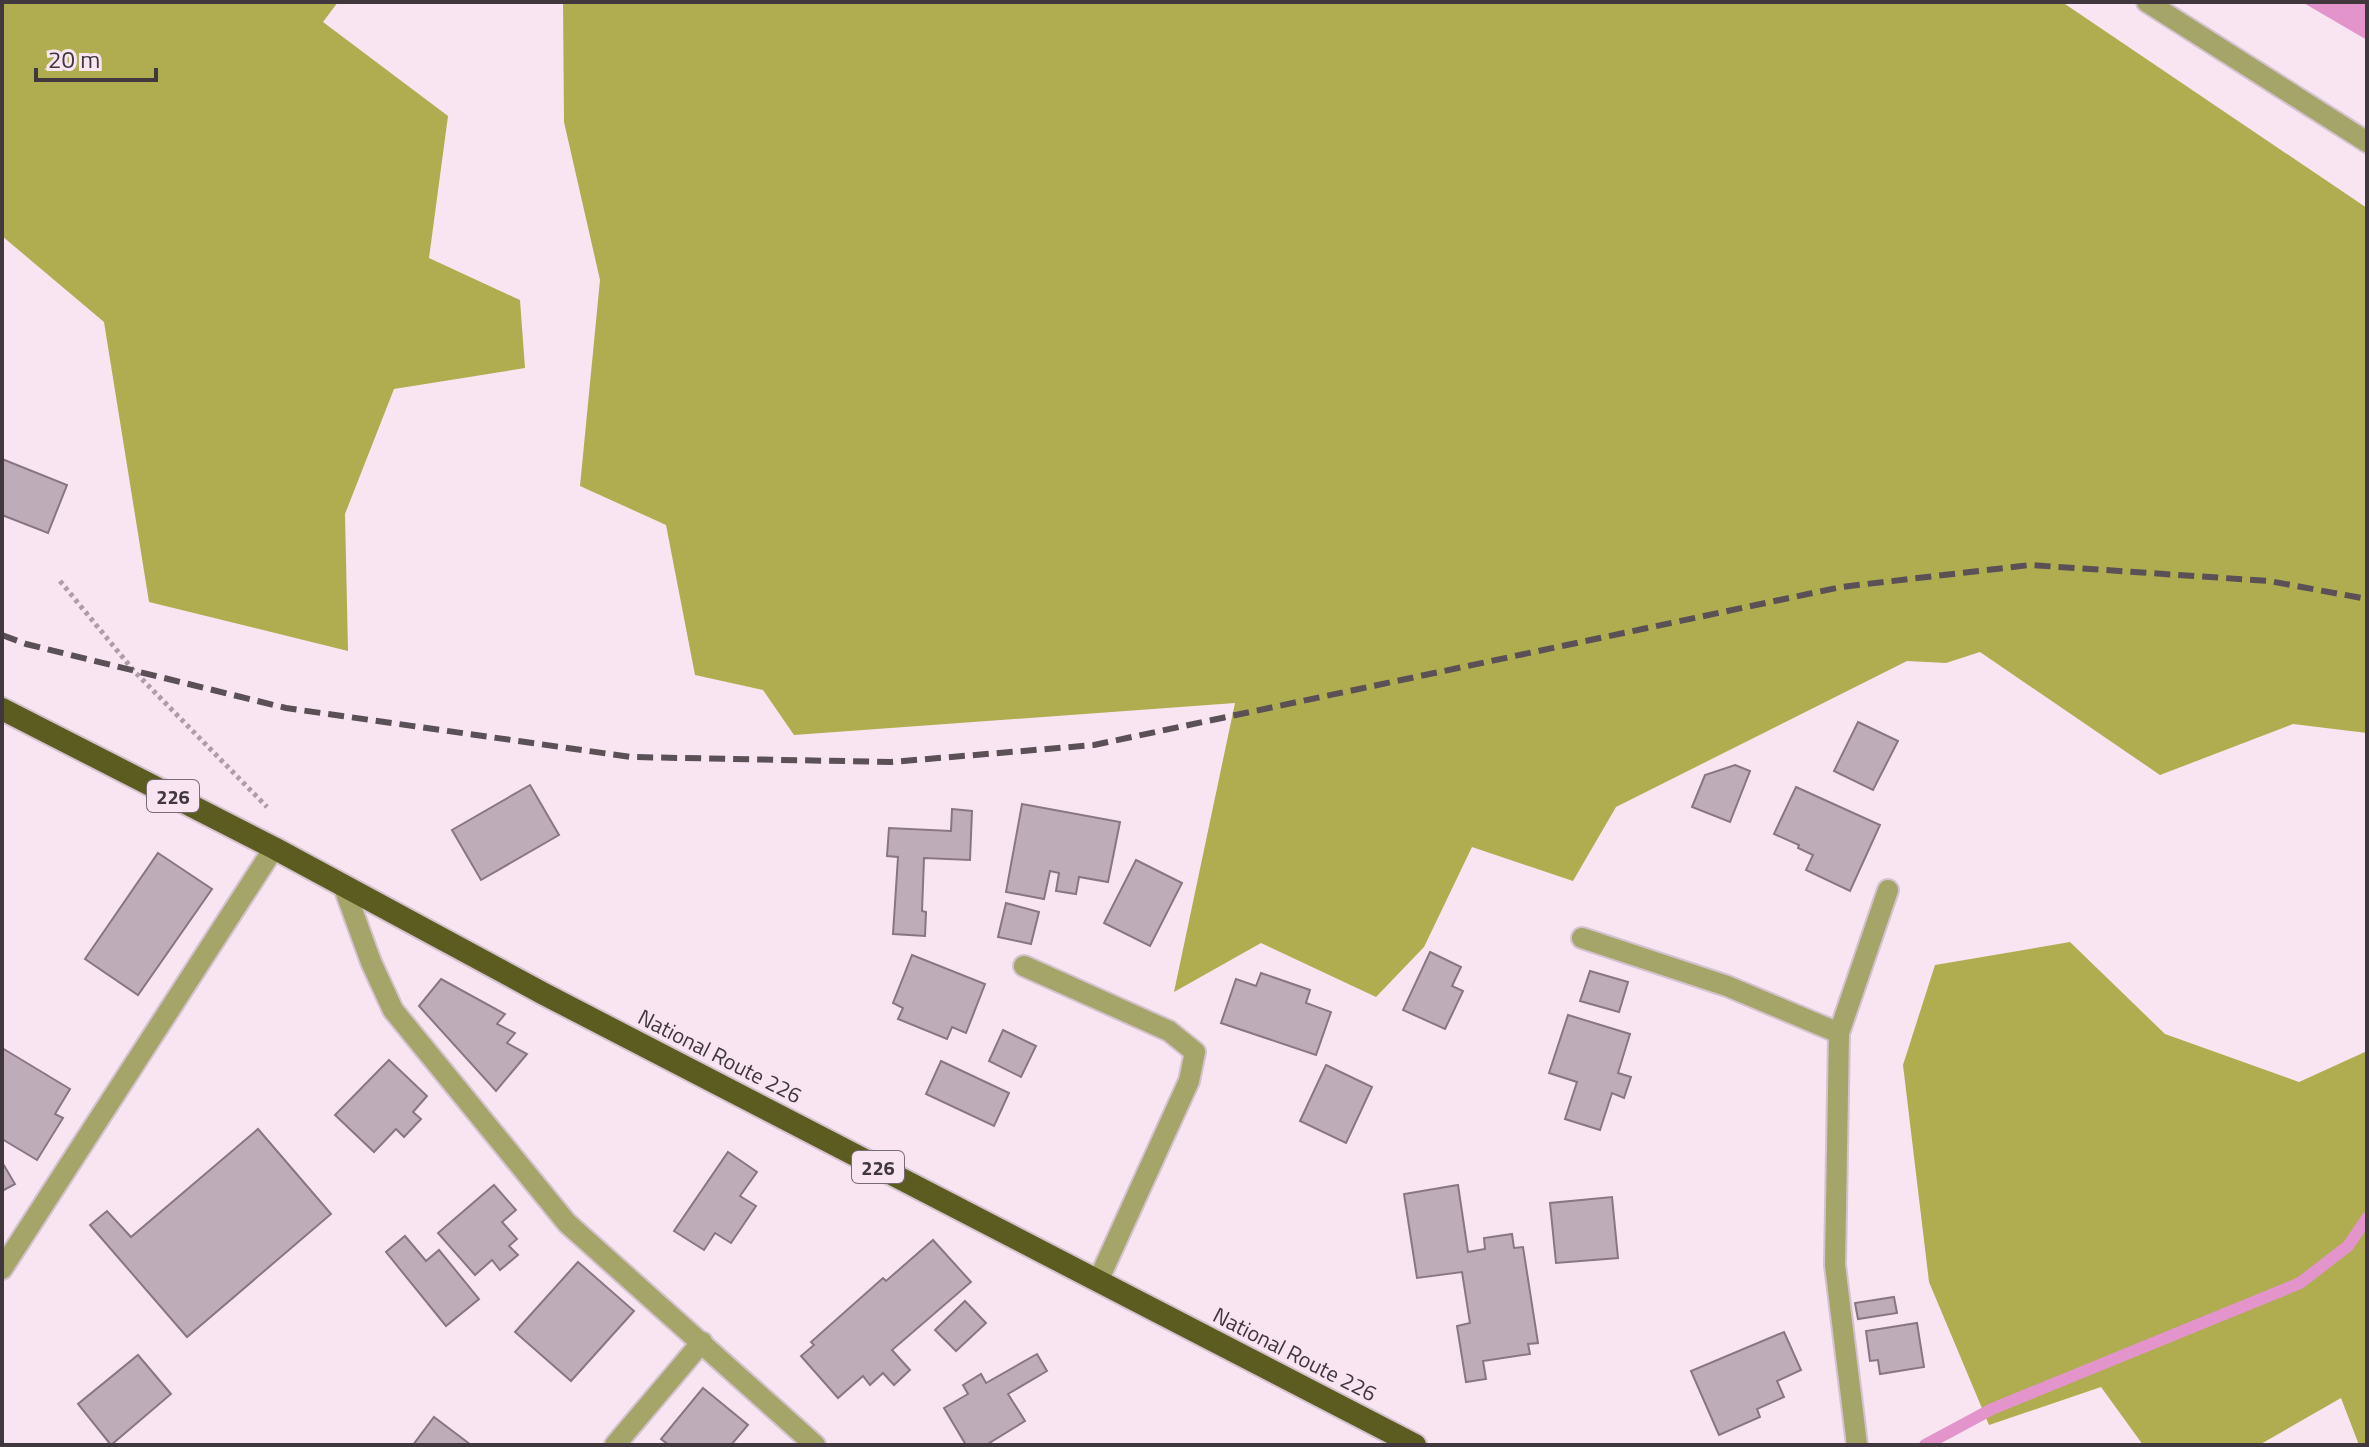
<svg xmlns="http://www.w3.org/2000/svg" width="2369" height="1447" font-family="'Titillium Web',sans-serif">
<rect width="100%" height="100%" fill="#f9e4f2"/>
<g fill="#b0ad50">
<polygon points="2,2 338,2 323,22 448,116 429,258 520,300 525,368 394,389 345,514 348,651 149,602 104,322 2,236"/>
<polygon points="563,2 2062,2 2367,208 2367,733 2293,724 2160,775 1980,652 1946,663 1907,661 1616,807 1573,881 1472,847 1424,947 1376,997 1261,943 1174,992 1235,703 794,735 763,690 695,675 666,525 580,486 600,280 564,122"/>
<polygon points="2070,942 2165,1034 2299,1082 2367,1051 2367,1445 2359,1445 2341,1398 2259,1445 2143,1445 2101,1387 1989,1425 1929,1282 1903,1065 1935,965"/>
</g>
<polygon fill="#e294cb" points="2302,2 2367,2 2367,40"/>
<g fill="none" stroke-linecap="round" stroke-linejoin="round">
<polyline stroke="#e294cb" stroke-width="12" points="1925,1445 1992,1409 2300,1283 2348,1246 2367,1218"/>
</g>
<g fill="#bfacb9" stroke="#887682" stroke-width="2">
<polygon points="2,459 67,485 48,533 2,515"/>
<polygon points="1858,722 1898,741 1873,790 1834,771"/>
<polygon points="1735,765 1750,771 1730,822 1692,807 1705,775"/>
<polygon points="530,785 559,835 481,880 452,830"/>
<polygon points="1796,787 1880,825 1850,891 1806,870 1813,855 1798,848 1799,845 1774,834"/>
<polygon points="1022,804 1120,822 1108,882 1079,877 1076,894 1056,891 1059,873 1050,871 1044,899 1006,892"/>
<polygon points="952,809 972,811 970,860 924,858 922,911 926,912 925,936 893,934 898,857 887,856 889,828 951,831"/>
<polygon points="158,853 212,889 138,995 85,959"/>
<polygon points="1136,860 1182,883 1150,946 1104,923"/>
<polygon points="1006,903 1039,912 1031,944 998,937"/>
<polygon points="1430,952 1461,967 1452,986 1463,991 1445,1029 1403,1010"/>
<polygon points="912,955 985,984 966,1033 952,1027 947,1039 898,1019 903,1008 893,1003"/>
<polygon points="1590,971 1628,982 1619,1012 1580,1001"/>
<polygon points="1261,973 1310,990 1306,1003 1331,1012 1316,1055 1221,1023 1236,979 1256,986"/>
<polygon points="441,979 505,1014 497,1024 515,1033 507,1043 527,1054 496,1091 419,1006"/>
<polygon points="1568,1015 1630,1034 1618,1073 1631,1077 1624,1098 1612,1093 1600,1130 1565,1119 1577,1082 1549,1073"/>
<polygon points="1003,1030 1036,1046 1021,1077 989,1061"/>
<polygon points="2,1048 70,1089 55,1114 63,1118 37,1160 2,1139"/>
<polygon points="389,1060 427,1096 413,1112 421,1119 404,1137 396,1129 374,1152 335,1115"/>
<polygon points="941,1061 1009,1093 994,1126 926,1094"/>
<polygon points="1326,1065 1372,1087 1346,1143 1300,1121"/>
<polygon points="258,1129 331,1214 187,1337 90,1225 107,1211 131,1237"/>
<polygon points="728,1152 757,1172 740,1196 756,1206 731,1243 715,1233 704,1250 674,1231"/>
<polygon points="2,1162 15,1184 2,1191"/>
<polygon points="494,1185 516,1210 502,1222 517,1239 509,1246 518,1255 500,1270 492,1260 475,1275 438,1233"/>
<polygon points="1458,1185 1468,1252 1485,1249 1484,1238 1512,1234 1514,1248 1523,1247 1538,1343 1528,1344 1530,1354 1483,1361 1486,1379 1466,1382 1457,1326 1470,1323 1462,1272 1417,1278 1404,1194"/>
<polygon points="1612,1197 1618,1258 1556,1263 1550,1203"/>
<polygon points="405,1236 426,1261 439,1250 479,1299 446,1326 386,1252"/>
<polygon points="933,1240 971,1282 892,1350 910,1370 894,1385 883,1373 870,1385 863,1376 838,1398 801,1356 814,1345 811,1342 883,1278 886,1281"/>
<polygon points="578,1262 634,1311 571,1381 515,1332"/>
<polygon points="1894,1297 1897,1313 1858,1319 1855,1303"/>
<polygon points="965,1301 986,1323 956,1351 935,1330"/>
<polygon points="1917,1323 1924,1367 1880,1374 1878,1360 1870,1361 1866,1331"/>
<polygon points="1784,1332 1801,1370 1777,1381 1784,1397 1757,1409 1760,1417 1719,1435 1691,1371"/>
<polygon points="1037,1354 1047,1371 1008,1394 1025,1421 986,1445 966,1445 944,1408 968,1394 963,1385 981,1374 986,1383"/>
<polygon points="138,1355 171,1394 111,1445 78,1404"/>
<polygon points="703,1388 748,1425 731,1445 669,1445 661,1439"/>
<polygon points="434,1417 471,1445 413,1445"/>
</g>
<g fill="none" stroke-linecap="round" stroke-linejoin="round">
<g stroke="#d4c2ce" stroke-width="24">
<g id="minor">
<polyline points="343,885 371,962 393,1010 567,1223 815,1445"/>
<polyline points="1582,938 1727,986 1839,1033"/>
<polyline points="1024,966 1169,1031 1195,1052 1189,1081 1098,1281"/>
<polyline points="2,1269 274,848"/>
<polyline points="615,1445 702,1342"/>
<polyline points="1857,1445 1835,1265 1839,1033 1888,890"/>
</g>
</g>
<g stroke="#d4c2ce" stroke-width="24">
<polyline id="tertiary" points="2147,2 2367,142"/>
</g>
<g stroke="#d4c2ce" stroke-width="26">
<polyline id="trunk" points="2,709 274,848 544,994 1415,1445"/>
</g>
<polyline stroke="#ad9da7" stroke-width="5" stroke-dasharray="4 4" stroke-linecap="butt" points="60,581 134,671 267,807"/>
<use href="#minor" stroke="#a5a469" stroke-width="20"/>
<use href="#tertiary" stroke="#a5a469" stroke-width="20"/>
<use href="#trunk" stroke="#5c5b20" stroke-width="22"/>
<polyline stroke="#5a5056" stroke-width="6" stroke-dasharray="16 8" stroke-linecap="butt" points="2,635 26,644 286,708 631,757 891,762 1094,745 1841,587 2030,565 2269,581 2367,599"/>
</g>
<g text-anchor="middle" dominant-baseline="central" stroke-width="6" stroke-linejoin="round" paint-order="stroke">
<g fill="#f9e4f2" stroke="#786c73" stroke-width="2">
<rect x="147" y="780" width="52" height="32" rx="6"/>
<rect x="852" y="1151" width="52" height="32" rx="6"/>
</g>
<g font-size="20" font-weight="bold" fill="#40383d">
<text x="173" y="796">226</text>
<text x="878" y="1167">226</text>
</g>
<g font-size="22" fill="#40383d" stroke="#f9e4f2">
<text transform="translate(720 1056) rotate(27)">National Route 226</text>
<text transform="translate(1295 1354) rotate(27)">National Route 226</text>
</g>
</g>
<rect width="2369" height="1447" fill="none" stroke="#40383d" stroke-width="8"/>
<path d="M36 68v12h120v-12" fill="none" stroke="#40383d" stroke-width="4"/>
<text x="48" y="68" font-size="24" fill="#40383d" stroke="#f9e4f2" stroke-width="6" paint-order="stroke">20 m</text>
</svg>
